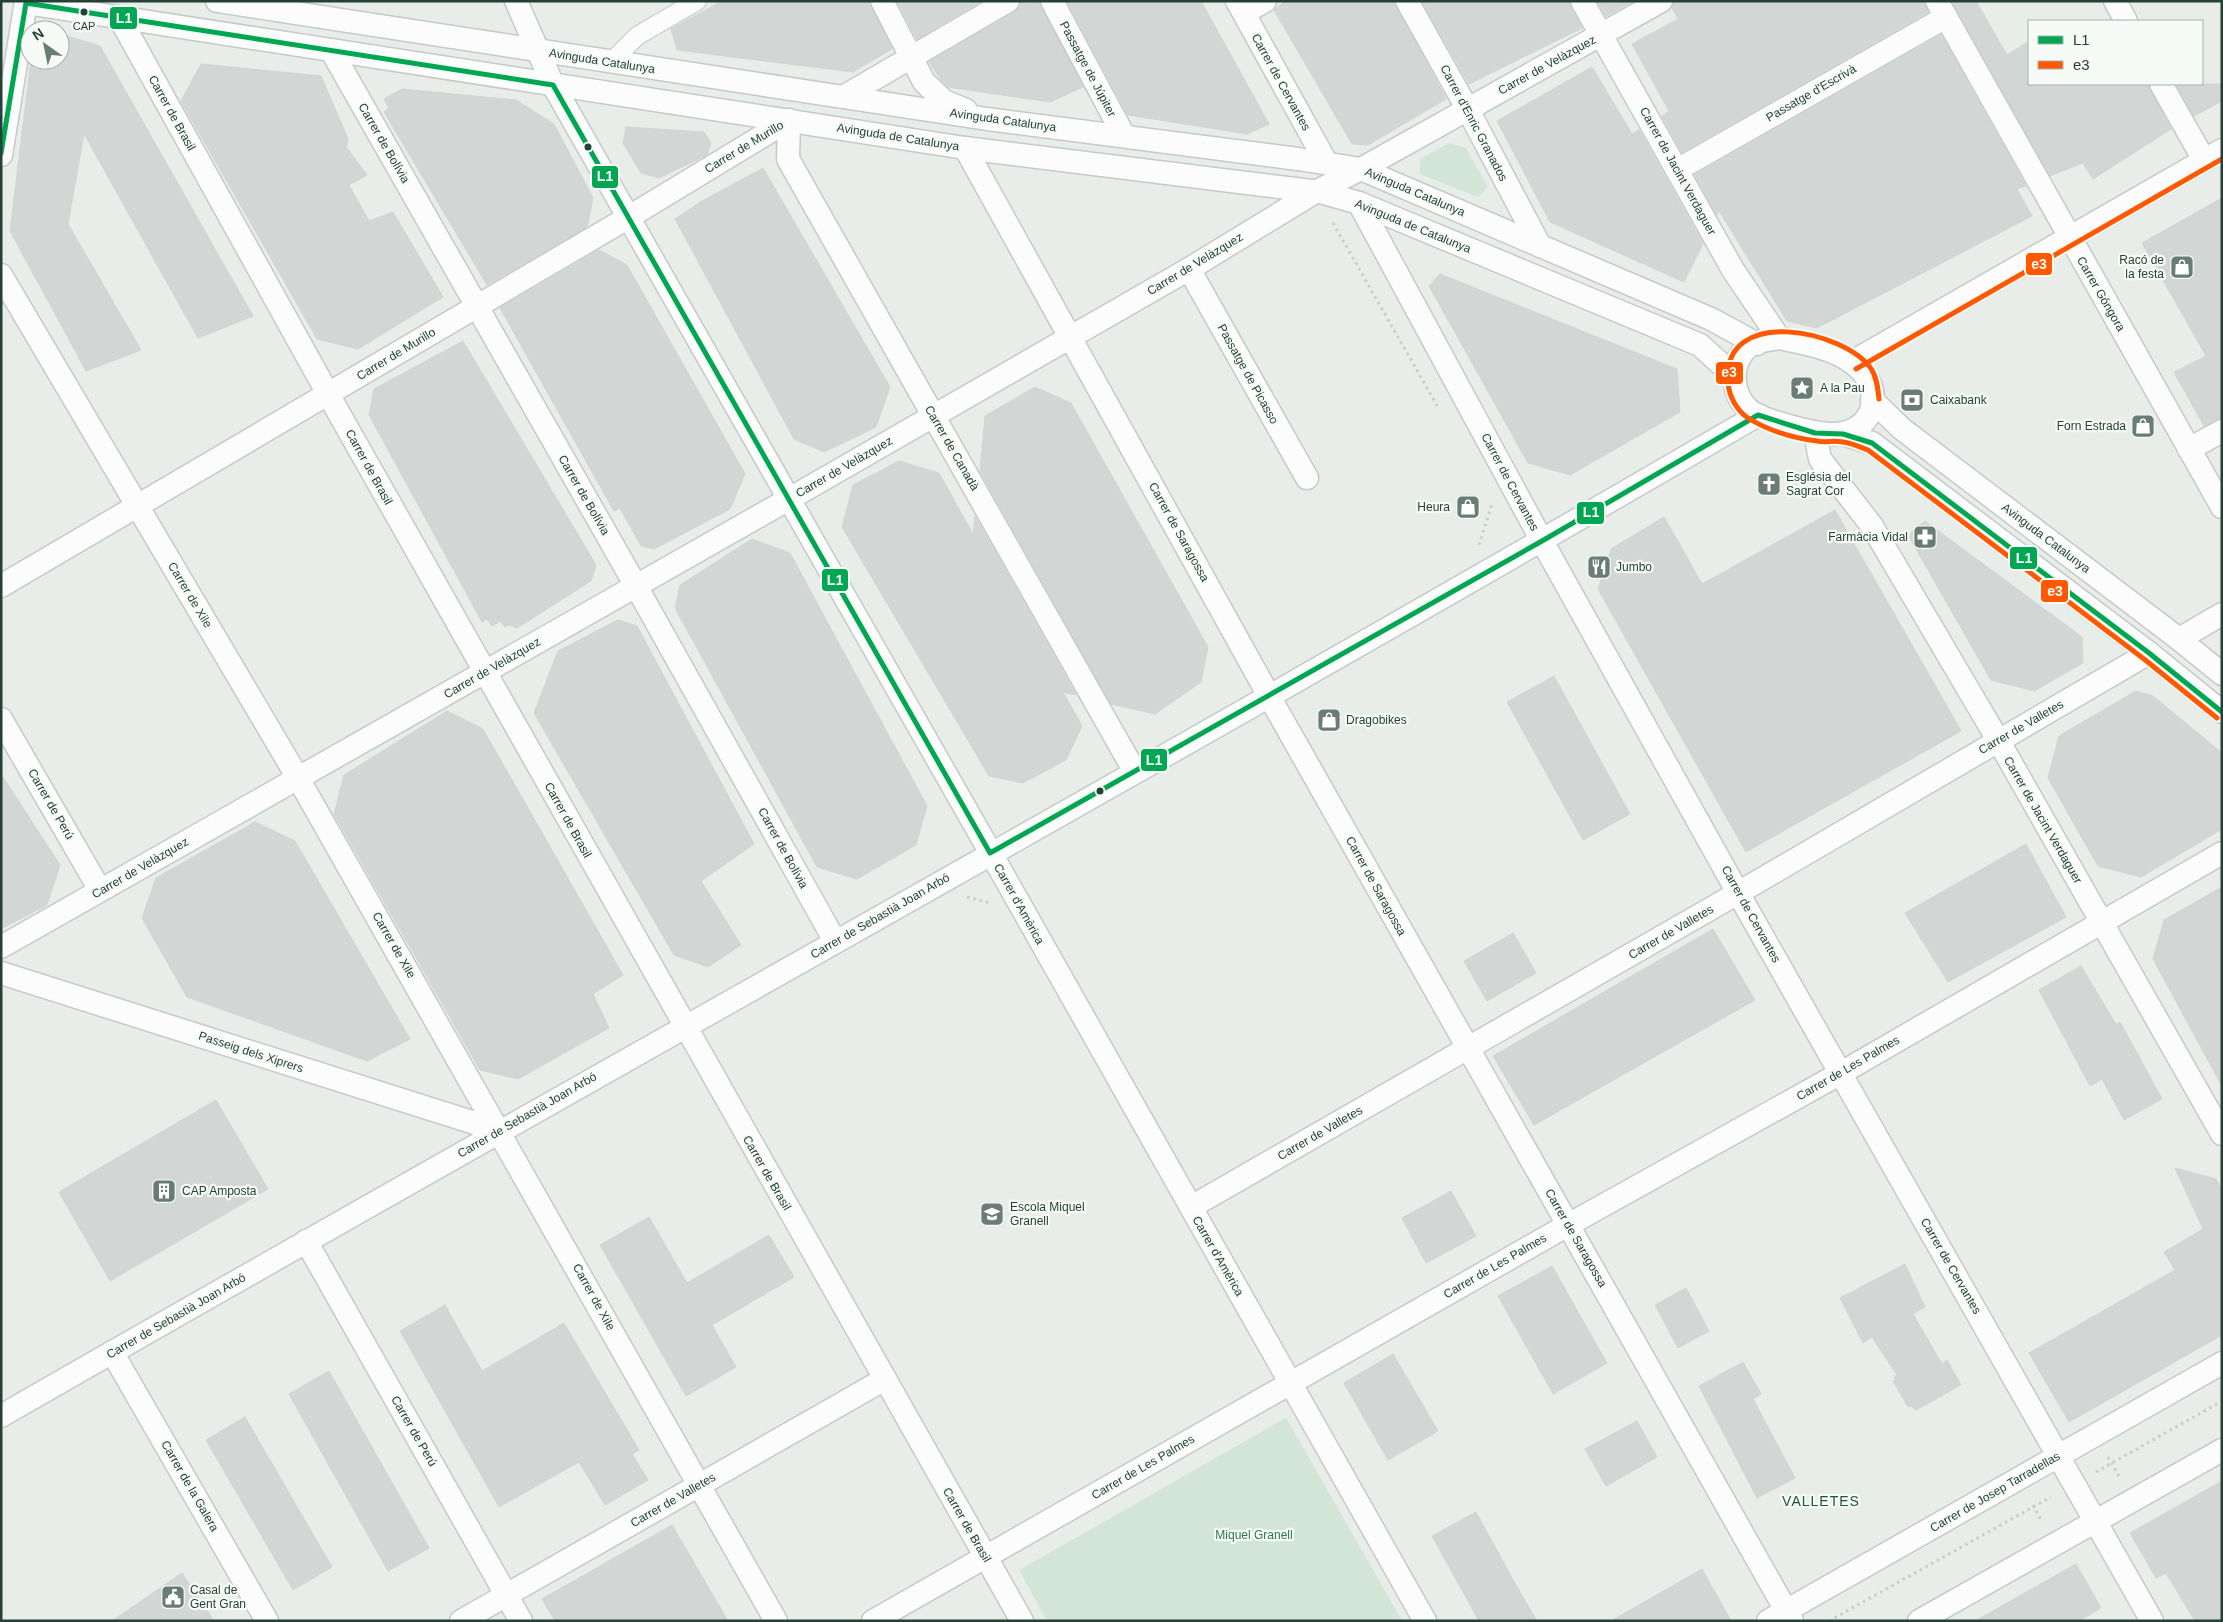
<svg xmlns="http://www.w3.org/2000/svg" width="2223" height="1622" font-family="Helvetica,sans-serif">
<rect width="100%" height="100%" fill="#e8edea"/>
<g fill="#d2e5d6">
<polygon points="1449,143 1466,148 1488,187 1478,197 1420,174 1420,159"/>
<polygon points="1286,1418 1402,1621 1047,1621 1019,1570"/>
</g>
<g fill="#d2d6d4" stroke="#d0d6d3">
<polygon points="722,1 869,1 892,49 853,72 677,50 671,29"/>
<polygon points="897,1 981,1 917,39"/>
<polygon points="1021,1 1039,1 1083,87 1050,102 948,87 941,80 929,62 1015,12 1019,8"/>
<polygon points="1067,1 1201,1 1269,124 1247,134 1128,115"/>
<polygon points="1286,1 1394,1 1446,99 1368,145 1352,144 1274,10"/>
<polygon points="1422,1 1569,1 1582,28 1469,84"/>
<polygon points="1597,1 1634,1 1606,16"/>
<polygon points="1674,1 1924,1 1928,12 1682,152 1662,116 1669,111 1632,44 1678,19 1672,8"/>
<polygon points="1952,1 1976,1 2007,55 2029,41 2029,84 2148,84 2150,90 2171,129 2093,179 2083,163 2050,176"/>
<polygon points="60,34 100,46 253,316 198,338 84,134 68,224 141,350 86,371 10,231 31,60 60,60"/>
<polygon points="1941,35 2026,186 2017,189 2032,216 1817,328 1787,321 1719,211 1717,215 1695,175"/>
<polygon points="201,64 321,76 348,139 346,147 367,175 349,185 369,221 393,212 443,297 358,349 317,339 181,101"/>
<polygon points="1592,67 1632,134 1639,130 1703,244 1684,282 1550,222 1497,121"/>
<polygon points="2176,84 2222,84 2222,101 2194,116"/>
<polygon points="402,89 516,100 554,124 593,198 587,227 487,285 384,112 389,108 384,99"/>
<polygon points="626,127 704,132 711,143 707,155 659,178 641,173 623,143"/>
<polygon points="763,168 890,387 876,427 824,452 794,439 675,219 702,201"/>
<polygon points="2222,198 2222,418 2204,426 2174,372 2206,356 2142,243"/>
<polygon points="599,250 627,265 745,474 730,509 654,549 641,546 620,508 614,511 500,308"/>
<polygon points="1440,274 1677,369 1680,412 1570,475 1528,463 1429,286"/>
<polygon points="463,341 596,565 591,581 517,628 509,625 505,627 500,621 492,626 487,619 482,622 369,415 374,389"/>
<polygon points="1035,387 1071,403 1208,647 1201,682 1155,714 1111,704 980,471 985,416"/>
<polygon points="899,461 939,473 973,534 975,516 1076,695 1063,692 1082,726 1066,760 1023,783 989,776 842,527 853,485"/>
<polygon points="1835,510 1961,731 1746,852 1598,589 1611,549 1664,517 1702,584"/>
<polygon points="1925,521 2082,637 2083,663 2034,691 1991,680 1908,535"/>
<polygon points="752,539 790,553 927,806 916,845 857,879 817,867 675,608 680,585"/>
<polygon points="618,620 637,626 754,844 701,881 741,945 708,967 674,955 534,713 558,651"/>
<polygon points="1554,676 1630,814 1583,840 1507,702"/>
<polygon points="2136,691 2153,696 2222,753 2222,829 2141,877 2098,866 2048,778 2059,736"/>
<polygon points="447,711 483,729 623,975 593,994 609,1028 518,1079 480,1070 334,814 344,775"/>
<polygon points="1,774 60,865 47,905 1,929"/>
<polygon points="255,822 295,841 410,1039 367,1061 187,997 142,918 156,878"/>
<polygon points="2026,844 2066,917 1948,982 1905,913"/>
<polygon points="2222,887 2222,1086 2153,959 2164,920"/>
<polygon points="1713,929 1755,1000 1534,1125 1493,1056"/>
<polygon points="1513,933 1536,973 1487,1001 1464,961"/>
<polygon points="2081,966 2116,1024 2120,1022 2162,1099 2124,1120 2102,1079 2090,1086 2039,990"/>
<polygon points="216,1100 268,1189 110,1281 59,1192"/>
<polygon points="2175,1168 2216,1179 2222,1190 2222,1335 2069,1422 2029,1353 2175,1270 2164,1252 2203,1229"/>
<polygon points="1451,1191 1476,1236 1426,1263 1402,1218"/>
<polygon points="649,1217 687,1283 769,1235 794,1277 712,1325 736,1367 686,1396 600,1245"/>
<polygon points="1905,1264 1925,1307 1913,1314 1942,1364 1947,1360 1961,1385 1916,1410 1911,1406 1908,1407 1893,1381 1896,1380 1894,1377 1897,1375 1872,1337 1863,1343 1840,1298"/>
<polygon points="1552,1266 1607,1363 1553,1394 1498,1296"/>
<polygon points="1686,1288 1709,1331 1678,1348 1655,1305"/>
<polygon points="445,1305 482,1371 564,1323 639,1450 632,1454 648,1480 605,1505 579,1462 499,1507 400,1331"/>
<polygon points="1393,1354 1438,1431 1388,1460 1344,1383"/>
<polygon points="1743,1362 1761,1394 1753,1399 1795,1478 1757,1498 1699,1386"/>
<polygon points="329,1371 429,1548 388,1571 289,1394"/>
<polygon points="245,1417 332,1567 293,1590 206,1440"/>
<polygon points="1637,1421 1657,1457 1606,1486 1585,1449"/>
<polygon points="2222,1481 2222,1621 2195,1621 2166,1573 2156,1578 2130,1533"/>
<polygon points="1476,1512 1517,1587 1537,1621 1479,1621 1432,1536"/>
<polygon points="672,1525 728,1621 555,1621 542,1599"/>
<polygon points="2076,1564 2101,1608 2079,1621 1975,1621"/>
<polygon points="1702,1569 1731,1621 1611,1621"/>
<polygon points="182,1573 214,1621 112,1621"/>
</g>
<g fill="none" stroke-linecap="round" stroke-linejoin="round">
<g stroke="#c5cac7" stroke-width="20">
<polyline id="pedestrian" points="611,62 637,36 697,1"/>
</g>
<g stroke="#c5cac7" stroke-width="25">
<g id="minor">
<polyline points="217,1 987,119 1298,159 1361,169 1711,319 1757,344"/>
<polyline points="516,1 553,85 980,834 1425,1621"/>
<polyline points="882,1 924,82 944,101 966,110"/>
<polyline points="1052,1 1124,136"/>
<polyline points="1237,1 1326,162"/>
<polyline points="1407,1 1468,110 1540,246"/>
<polyline points="1582,1 1733,270 1779,338"/>
<polyline points="1937,1 2222,507"/>
<polyline points="2115,1 2126,21"/>
<polyline points="26,3 965,148 1320,192 1359,203 1700,345 1734,376"/>
<polyline points="1244,13 1265,1"/>
<polyline points="119,17 328,394 1022,1621"/>
<polyline points="331,50 636,586 835,941"/>
<polyline points="2161,84 2204,160"/>
<polyline points="843,97 1008,1"/>
<polyline points="789,120 788,159 1135,772"/>
<polyline points="965,148 1269,696 1792,1621"/>
<polyline points="1,155 26,1"/>
<polyline points="1677,170 1946,17"/>
<polyline points="1359,203 1542,541 1738,893 2152,1621"/>
<polyline points="1189,269 1307,478"/>
<polyline points="1,275 298,778 776,1621"/>
<path d="M1779 338C1804 343 1833 348 1854 364 1885 387 1877 431 1836 434 1818 435 1761 421 1748 409 1732 394 1729 364 1747 348 1754 341 1769 340 1779 338Z"/>
<polyline points="1852,362 2222,150"/>
<polyline points="1872,400 1902,429 2179,639 2222,674"/>
<polyline points="1815,433 1820,459 1872,526 1998,740 2222,1134"/>
<polyline points="1843,434 1872,443 2149,653 2222,712"/>
<polyline points="2189,449 2222,431"/>
<polyline points="1,586 629,217 789,120"/>
<polyline points="2179,639 2222,614"/>
<polyline points="1,719 100,890"/>
<polyline points="1,947 789,499 1189,269 1315,192 1361,169 1661,1"/>
<polyline points="1,973 500,1131"/>
<polyline points="1191,1207 1738,893 2149,653"/>
<polyline points="306,1241 521,1621"/>
<polyline points="112,1352 267,1621"/>
<path d="M1 1416C586 1080 1176 754 1758 415"/>
<polyline points="461,1621 885,1379"/>
<polyline points="873,1621 1568,1225 1841,1073 2222,853"/>
<polyline points="1768,1621 2222,1363"/>
<polyline points="1919,1621 2222,1450"/>
</g>
</g>
<g stroke="#c7cecb" stroke-width="3" stroke-dasharray="2.5 4" stroke-linecap="butt">
<polyline points="1333,223 1439,409"/>
<polyline points="1479,545 1492,504"/>
<polyline points="967,897 990,903"/>
<polyline points="2108,1457 2120,1478"/>
<polyline points="2096,1472 2222,1401"/>
<polyline points="2033,1505 2042,1522"/>
<polyline points="1829,1621 2051,1497"/>
</g>
<use href="#pedestrian" stroke="#fcfcfc" stroke-width="18"/>
<use href="#minor" stroke="#fcfcfc" stroke-width="22"/>
<g stroke="#f7fbf8" stroke-width="9">
<polyline id="bus-1" points="1,153 26,3 553,85 990,853 1542,541 1758,415 1815,433 1843,434 1872,443 2149,653 2222,712"/>
</g>
<g stroke="#f7fbf8" stroke-width="9">
<g id="bus-2">
<polyline points="1856,369 2222,159"/>
<path d="M1879 399C1878 389 1877 379 1872 370 1846 330 1721 304 1728 383 1729 396 1737 411 1748 418 1769 431 1793 438 1817 441 1826 443 1834 440 1843 442 1852 443 1860 447 1868 450L2144 659 2217 718"/>
</g>
</g>
<use href="#bus-1" stroke="#00a651" stroke-width="5"/>
<use href="#bus-2" stroke="#ff5800" stroke-width="5"/>
</g>
<defs>
<g id="shop-square" transform="scale(1.25)"><rect x="-9" y="-9" width="18" height="18" rx="4" fill="#697d76" stroke="#f7fbf8"/><path d="M-5-2.5h2.3a2.7 3.5 0 0 1 5.4 0H5L5.5 6h-11ZM-1.5-2.5h3a1.5 2.3 0 0 0-3 0Z" fill="#fff"/></g>
<g id="sight-square" transform="scale(1.25)"><rect x="-9" y="-9" width="18" height="18" rx="4" fill="#697d76" stroke="#f7fbf8"/><path d="M0-6L1.8-2.2L6-1.7L2.9 1.2L3.7 5.4L0 3.3L-3.7 5.4L-2.9 1.2L-6-1.7L-1.8-2.2Z" fill="#fff"/></g>
<g id="bank-square" transform="scale(1.25)"><rect x="-9" y="-9" width="18" height="18" rx="4" fill="#697d76" stroke="#f7fbf8"/><path d="M-6-4H6V4H-6ZM0-2.3a2.3 2.3 0 1 0 0 4.6a2.3 2.3 0 1 0 0-4.6Z" fill="#fff"/></g>
<g id="church-square" transform="scale(1.25)"><rect x="-9" y="-9" width="18" height="18" rx="4" fill="#697d76" stroke="#f7fbf8"/><path d="M-1.2-6h2.4v3.5h3.3v2.4h-3.3V6h-2.4V-.1h-3.3v-2.4h3.3Z" fill="#fff"/></g>
<g id="pharmacy-square" transform="scale(1.25)"><rect x="-9" y="-9" width="18" height="18" rx="4" fill="#697d76" stroke="#f7fbf8"/><path d="M-2-6h4v4h4v4h-4v4h-4v-4h-4v-4h4Z" fill="#fff"/></g>
<g id="restaurant-square" transform="scale(1.25)"><rect x="-9" y="-9" width="18" height="18" rx="4" fill="#697d76" stroke="#f7fbf8"/><path d="M-5-6h1v4h1v-4h1v4h1v-4h1v5L-1.5 .5V6h-2V.5L-5-1ZM5-6V6H3V1.5H1.5Q1.5-4 5-6Z" fill="#fff"/></g>
<g id="building-square" transform="scale(1.25)"><rect x="-9" y="-9" width="18" height="18" rx="4" fill="#697d76" stroke="#f7fbf8"/><path d="M-4-6H4V6H1V3H-1V6H-4ZM-2.5-4.3h1.7v1.8h-1.7ZM.8-4.3h1.7v1.8H.8ZM-2.5-1h1.7V.8h-1.7ZM.8-1h1.7V.8H.8Z" fill="#fff"/></g>
<g id="school-square" transform="scale(1.25)"><rect x="-9" y="-9" width="18" height="18" rx="4" fill="#697d76" stroke="#f7fbf8"/><path d="M0-5L7-2L0 1L-7-2ZM-4 1L0 2.5L4 1V4Q0 6-4 4Z" fill="#fff"/></g>
<g id="civic-square" transform="scale(1.25)"><rect x="-9" y="-9" width="18" height="18" rx="4" fill="#697d76" stroke="#f7fbf8"/><path d="M-.6-6.5H3V-4.5H.6V-3L4-1V1h2V6H-6V1h2V-1L-.6-3ZM-1.2 2.5V6h2.4V2.5Z" fill="#fff"/></g>
</defs>
<g fill-rule="evenodd">
<use href="#shop-square" x="2182" y="267"/>
<use href="#sight-square" x="1802" y="388"/>
<use href="#bank-square" x="1912" y="400"/>
<use href="#shop-square" x="2143" y="426"/>
<use href="#church-square" x="1769" y="484"/>
<use href="#shop-square" x="1468" y="507"/>
<use href="#pharmacy-square" x="1925" y="537"/>
<use href="#restaurant-square" x="1599" y="567"/>
<use href="#shop-square" x="1329" y="720"/>
<use href="#building-square" x="164" y="1191"/>
<use href="#school-square" x="992" y="1214"/>
<use href="#civic-square" x="173" y="1597"/>
</g>
<g fill="#254137" stroke="#f7fbf8" stroke-width="2">
<circle cx="84" cy="12" r="4.5"/>
<circle cx="588" cy="147" r="4.5"/>
<circle cx="1100" cy="791" r="4.5"/>
</g>
<g text-anchor="middle" dominant-baseline="central" stroke-width="4.5" stroke-linejoin="round" paint-order="stroke">
<g font-size="11" fill="#254137" stroke="#f7fbf8">
<text x="84" y="26">CAP</text>
</g>
<g font-size="12" fill="#254137" stroke="#f7fbf8">
<text transform="translate(602 61) rotate(9)">Avinguda Catalunya</text>
<text transform="translate(1547 65) rotate(-29)">Carrer de Velàzquez</text>
<text transform="translate(1088 69) rotate(62)">Passatge de Júpiter</text>
<text transform="translate(1281 82) rotate(61)">Carrer de Cervantes</text>
<text transform="translate(1811 93) rotate(-30)">Passatge d'Escrivà</text>
<text transform="translate(172 113) rotate(61)">Carrer de Brasil</text>
<text transform="translate(1003 120) rotate(8)">Avinguda Catalunya</text>
<text transform="translate(1474 123) rotate(62)">Carrer d'Enric Granados</text>
<text transform="translate(898 137) rotate(9)">Avinguda de Catalunya</text>
<text transform="translate(384 143) rotate(60)">Carrer de Bolívia</text>
<text transform="translate(744 147) rotate(-31)">Carrer de Murillo</text>
<text transform="translate(1678 171) rotate(61)">Carrer de Jacint Verdaguer</text>
<text transform="translate(1415 192) rotate(23)">Avinguda Catalunya</text>
<text transform="translate(1413 226) rotate(22)">Avinguda de Catalunya</text>
<text transform="translate(1195 264) rotate(-31)">Carrer de Velàzquez</text>
<text transform="translate(2101 294) rotate(60)">Carrer Góngora</text>
<text transform="translate(396 354) rotate(-31)">Carrer de Murillo</text>
<text transform="translate(1248 374) rotate(61)">Passatge de Picasso</text>
<text transform="translate(952 448) rotate(60)">Carrer de Canadà</text>
<text transform="translate(369 467) rotate(61)">Carrer de Brasil</text>
<text transform="translate(844 467) rotate(-30)">Carrer de Velàzquez</text>
<text transform="translate(1510 482) rotate(62)">Carrer de Cervantes</text>
<text transform="translate(584 495) rotate(60)">Carrer de Bolívia</text>
<text transform="translate(1179 532) rotate(61)">Carrer de Saragossa</text>
<text transform="translate(2046 538) rotate(37)">Avinguda Catalunya</text>
<text transform="translate(190 595) rotate(59)">Carrer de Xile</text>
<text transform="translate(492 668) rotate(-30)">Carrer de Velàzquez</text>
<text transform="translate(2021 727) rotate(-30)">Carrer de Valletes</text>
<text transform="translate(51 804) rotate(60)">Carrer de Perú</text>
<text transform="translate(568 820) rotate(61)">Carrer de Brasil</text>
<text transform="translate(2043 820) rotate(60)">Carrer de Jacint Verdaguer</text>
<text transform="translate(783 848) rotate(61)">Carrer de Bolívia</text>
<text transform="translate(140 868) rotate(-30)">Carrer de Velàzquez</text>
<text transform="translate(1376 886) rotate(61)">Carrer de Saragossa</text>
<text transform="translate(1019 904) rotate(61)">Carrer d'Amèrica</text>
<text transform="translate(1751 914) rotate(61)">Carrer de Cervantes</text>
<text transform="translate(880 916) rotate(-30)">Carrer de Sebastià Joan Arbó</text>
<text transform="translate(1671 932) rotate(-30)">Carrer de Valletes</text>
<text transform="translate(394 945) rotate(60)">Carrer de Xile</text>
<text transform="translate(251 1052) rotate(18)">Passeig dels Xiprers</text>
<text transform="translate(1848 1068) rotate(-30)">Carrer de Les Palmes</text>
<text transform="translate(527 1115) rotate(-30)">Carrer de Sebastià Joan Arbó</text>
<text transform="translate(1320 1133) rotate(-30)">Carrer de Valletes</text>
<text transform="translate(767 1173) rotate(60)">Carrer de Brasil</text>
<text transform="translate(1576 1238) rotate(60)">Carrer de Saragossa</text>
<text transform="translate(1218 1256) rotate(60)">Carrer d'Amèrica</text>
<text transform="translate(1495 1266) rotate(-30)">Carrer de Les Palmes</text>
<text transform="translate(1951 1266) rotate(60)">Carrer de Cervantes</text>
<text transform="translate(594 1297) rotate(61)">Carrer de Xile</text>
<text transform="translate(176 1316) rotate(-30)">Carrer de Sebastià Joan Arbó</text>
<text transform="translate(414 1431) rotate(60)">Carrer de Perú</text>
<text transform="translate(1143 1467) rotate(-30)">Carrer de Les Palmes</text>
<text transform="translate(190 1486) rotate(60)">Carrer de la Galera</text>
<text transform="translate(1995 1492) rotate(-30)">Carrer de Josep Tarradellas</text>
<text transform="translate(673 1500) rotate(-30)">Carrer de Valletes</text>
<text transform="translate(967 1525) rotate(60)">Carrer de Brasil</text>
</g>
<g font-size="12" fill="#254137" stroke="#f7fbf8" text-anchor="start">
<text x="2164" y="260" text-anchor="end">Racó de<tspan x="2164" dy="14">la festa</tspan></text>
<text x="1820" y="388">A la Pau</text>
<text x="1930" y="400">Caixabank</text>
<text x="2126" y="426" text-anchor="end">Forn Estrada</text>
<text x="1786" y="477">Església del<tspan x="1786" dy="14">Sagrat Cor</tspan></text>
<text x="1450" y="507" text-anchor="end">Heura</text>
<text x="1908" y="537" text-anchor="end">Farmàcia Vidal</text>
<text x="1616" y="567">Jumbo</text>
<text x="1346" y="720">Dragobikes</text>
<text x="182" y="1191">CAP Amposta</text>
<text x="1010" y="1207">Escola Miquel<tspan x="1010" dy="14">Granell</tspan></text>
<text x="190" y="1590">Casal de<tspan x="190" dy="14">Gent Gran</tspan></text>
</g>
<g font-size="12" fill="#2f7745" stroke="#f7fbf8">
<text x="1254" y="1535">Miquel Granell</text>
</g>
<g font-size="14" letter-spacing="1" fill="#215342" stroke="#f7fbf8">
<text x="1821" y="1501">VALLETES</text>
</g>
</g>
<g stroke="#f7fbf8" stroke-width="2">
<rect x="109" y="6" width="29" height="24" rx="5" fill="#00a651"/>
<rect x="591" y="165" width="28" height="24" rx="5" fill="#00a651"/>
<rect x="2025" y="252" width="28" height="24" rx="5" fill="#ff5800"/>
<rect x="1715" y="361" width="29" height="24" rx="5" fill="#ff5800"/>
<rect x="1576" y="501" width="29" height="24" rx="5" fill="#00a651"/>
<rect x="2009" y="546" width="29" height="24" rx="5" fill="#00a651"/>
<rect x="821" y="568" width="28" height="24" rx="5" fill="#00a651"/>
<rect x="2040" y="579" width="29" height="24" rx="5" fill="#ff5800"/>
<rect x="1140" y="748" width="28" height="24" rx="5" fill="#00a651"/>
</g>
<g font-size="14" text-anchor="middle" font-weight="bold" fill="#fff">
<text x="124" y="23">L1</text>
<text x="605" y="181">L1</text>
<text x="2039" y="269">e3</text>
<text x="1729" y="377">e3</text>
<text x="1591" y="517">L1</text>
<text x="2024" y="563">L1</text>
<text x="835" y="585">L1</text>
<text x="2055" y="596">e3</text>
<text x="1154" y="765">L1</text>
</g>
<rect width="2223" height="1622" fill="none" stroke="#254137" stroke-width="5"/>
<rect x="2028" y="20" width="175" height="65" fill="#f7fbf8" stroke="#a3b1ab"/>
<rect x="2038" y="36" width="25" height="8" fill="#00a651" stroke="#a3b1ab"/>
<text x="2073" y="45" font-size="15" fill="#254137">L1</text>
<rect x="2038" y="61" width="25" height="8" fill="#ff5800" stroke="#a3b1ab"/>
<text x="2073" y="70" font-size="15" fill="#254137">e3</text>
<g transform="translate(45 45) rotate(327)"><circle r="24" fill="#f7fbf8" stroke="#a3b1ab"/>
<path d="M0-4L9 19L0 12L-9 19Z" fill="#697d76"/>
<text y="-8" font-size="14" font-weight="bold" text-anchor="middle" fill="#254137">N</text>
</g>
</svg>
